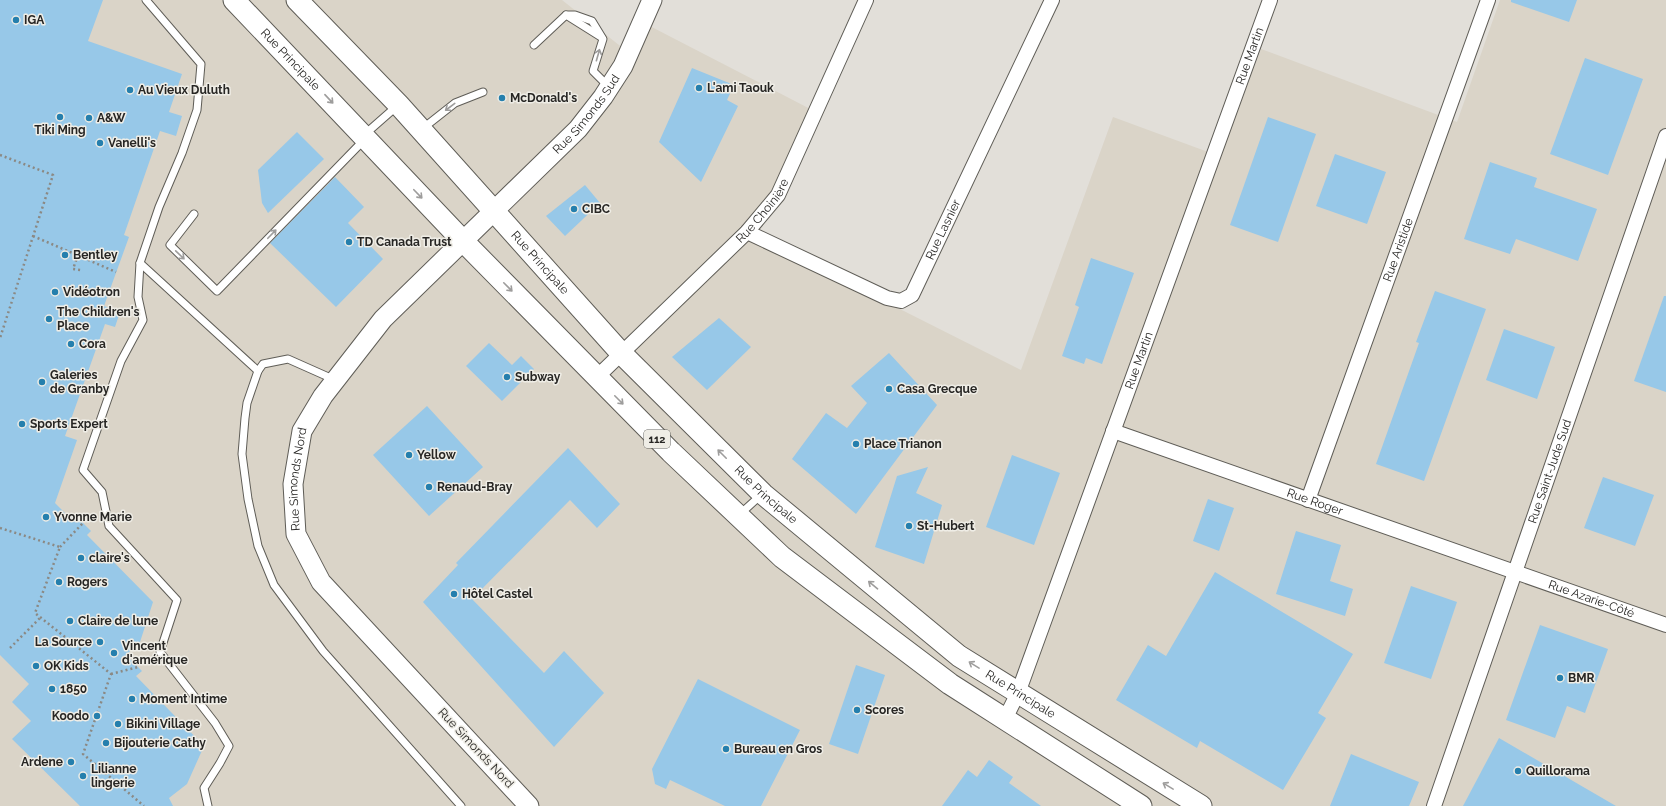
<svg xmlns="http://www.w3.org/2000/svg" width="1666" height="806" font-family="Raleway,sans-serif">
<rect width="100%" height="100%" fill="#e2dfd9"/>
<polygon fill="#dad4c8" points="0,0 562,0 624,49 642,22 816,112 778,195 747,232 1021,370 1113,117 1219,156 1168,296 1261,49 1457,122 1500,0 1666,0 1666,623 1140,433 1666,625 1666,806 0,806"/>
<g fill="#97c8e8">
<polygon points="0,0 103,0 88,41 182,74 169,112 182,116 176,136 160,131 124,235 129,237 104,306 120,312 115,327 105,324 65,436 77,440 55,503 70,518 74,514 91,531 87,535 153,602 140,642 126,655 142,671 136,676 204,746 187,784 169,798 173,806 80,806 12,739 31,721 12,702 29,684 0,655"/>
<polygon points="1511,0 1577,0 1569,22 1511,2"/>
<polygon points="1585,58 1643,79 1608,175 1550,154"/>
<polygon points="692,68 734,85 727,100 738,106 701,182 659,142"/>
<polygon points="1268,117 1316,134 1278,242 1230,225"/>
<polygon points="297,132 324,159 268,213 262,203 258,170"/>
<polygon points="1335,154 1386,172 1367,224 1316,206"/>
<polygon points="1490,162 1537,178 1534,187 1597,209 1578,261 1516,239 1510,254 1464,239"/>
<polygon points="335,177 364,207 348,223 383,259 336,307 270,243"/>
<polygon points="585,185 600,203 565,236 546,216"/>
<polygon points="1091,258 1134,273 1102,364 1086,358 1084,364 1062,356 1079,307 1075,305"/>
<polygon points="1435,291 1486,309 1424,481 1376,464 1419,343 1416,342"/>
<polygon points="1664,296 1666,296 1666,392 1634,381"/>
<polygon points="719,318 751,347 707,390 672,357"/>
<polygon points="1504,329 1555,347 1537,399 1486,380"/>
<polygon points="489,343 512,365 521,356 534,369 502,401 466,366"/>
<polygon points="889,353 937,405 856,514 792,459 826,413 847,428 867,403 851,386"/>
<polygon points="427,406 483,467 429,516 373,455"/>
<polygon points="568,448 620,504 597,528 570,500 472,599 544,673 564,651 604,693 554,747 423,602 458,565 456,563"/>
<polygon points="1012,455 1060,473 1034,545 986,527"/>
<polygon points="928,467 916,493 942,505 924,564 875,547 897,476"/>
<polygon points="1603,477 1654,495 1635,546 1584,528"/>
<polygon points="1208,499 1234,508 1219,551 1193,541"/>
<polygon points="1296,531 1341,545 1330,581 1353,589 1345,616 1276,594"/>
<polygon points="1215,572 1353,654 1318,713 1326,718 1283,790 1200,741 1197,748 1116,700 1148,645 1166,656"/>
<polygon points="1411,586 1457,602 1431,679 1384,663"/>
<polygon points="1540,625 1608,649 1585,713 1567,706 1555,738 1506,720"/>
<polygon points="856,665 885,675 858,754 829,744"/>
<polygon points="698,679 800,730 761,806 725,806 670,780 666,789 655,784 652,769"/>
<polygon points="1499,738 1616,806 1463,806"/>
<polygon points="1351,754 1419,782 1409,806 1330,806"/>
<polygon points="989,760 1013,777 1009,783 1041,806 942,806 968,770 977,777"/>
</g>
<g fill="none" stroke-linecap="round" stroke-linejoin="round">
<g stroke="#5f5d57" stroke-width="9">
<g id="lane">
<polyline points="146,0 201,64 197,110 182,153 159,207 140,263 138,297 143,320 121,361 83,470 102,492 109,526 177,600 160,652 215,723 229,746 220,763 204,788 208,806"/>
<polyline points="566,15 601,37"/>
<polyline points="534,45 566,15 575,15 592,21 603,39 593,71 609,87"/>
<polyline points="422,129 455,103 483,92"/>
<polyline points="364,135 397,106"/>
<polyline points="194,214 170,245 217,291 365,139"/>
<polyline points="140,263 258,371"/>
<polyline points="333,379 288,359 263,364 258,371 247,403 245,418 242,454 248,499 258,546 274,585 323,651 461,806"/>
<polyline points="739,515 761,495"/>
</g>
</g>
<g stroke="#5f5d57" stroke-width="16">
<g id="street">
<path id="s1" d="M747 232 887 298 901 301 912 295 1052 0"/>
<path id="s2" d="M597 377 747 232 778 195 866 0"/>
<path id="s3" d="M1113 431 1666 625"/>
<path id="s4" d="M1308 500 1488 0"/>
<path id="s5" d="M1005 719 1018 693 1270 0"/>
<path id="s6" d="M1434 806 1666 136"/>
</g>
</g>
<g stroke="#5f5d57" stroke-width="21">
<g id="secondary">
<path id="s7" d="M529 806 321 582 296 534 293 484 302 431 323 396 383 319 578 129 603 97 623 66 652 0"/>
</g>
</g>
<g stroke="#5f5d57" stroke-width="23">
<g id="primary">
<path id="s8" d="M234 0 463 241 671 452 782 557 950 684 1141 806"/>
<path id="s9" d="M297 0 398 104 621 353 763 494 959 656 1201 806"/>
</g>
</g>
<g stroke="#8b8984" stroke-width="2.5" stroke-dasharray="2 3" stroke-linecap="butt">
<polyline points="0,155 53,175 0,338"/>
<polyline points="33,236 116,272"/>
<polyline points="78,255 73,269 81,270"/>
<polyline points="0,528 60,547 35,613 111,674 83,754 144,806"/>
<polyline points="60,547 83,523"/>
<polyline points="10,648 41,617"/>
<polyline points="111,674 138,667"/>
</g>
<use href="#lane" stroke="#fff" stroke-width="7"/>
<use href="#street" stroke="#fff" stroke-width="14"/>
<use href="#secondary" stroke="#fff" stroke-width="19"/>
<use href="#primary" stroke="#fff" stroke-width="21"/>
</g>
<defs><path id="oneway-shaft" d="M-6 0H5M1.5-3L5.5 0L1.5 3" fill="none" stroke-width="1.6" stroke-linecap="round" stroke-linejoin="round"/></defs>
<g stroke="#9e9d9c">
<use href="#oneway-shaft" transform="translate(598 55) rotate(-74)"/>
<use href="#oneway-shaft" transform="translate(329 99) rotate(47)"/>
<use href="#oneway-shaft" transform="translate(450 107) rotate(143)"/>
<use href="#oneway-shaft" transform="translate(418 194) rotate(46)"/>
<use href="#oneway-shaft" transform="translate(272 234) rotate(-46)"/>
<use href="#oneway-shaft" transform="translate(180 255) rotate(44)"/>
<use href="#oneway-shaft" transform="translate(508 287) rotate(45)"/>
<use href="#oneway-shaft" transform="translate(619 400) rotate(45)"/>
<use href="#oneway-shaft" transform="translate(722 454) rotate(-135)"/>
<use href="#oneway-shaft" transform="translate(873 585) rotate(-140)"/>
<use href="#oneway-shaft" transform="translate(974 665) rotate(-148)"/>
<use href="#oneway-shaft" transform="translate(1168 786) rotate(-149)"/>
</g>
<g fill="#257fad" stroke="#efede6" stroke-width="1.5">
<circle cx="16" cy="20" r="4"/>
<circle cx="699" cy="88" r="4"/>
<circle cx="130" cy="90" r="4"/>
<circle cx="502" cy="98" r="4"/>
<circle cx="60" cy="117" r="4"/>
<circle cx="89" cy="118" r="4"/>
<circle cx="100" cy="143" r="4"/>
<circle cx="574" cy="209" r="4"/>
<circle cx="349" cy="242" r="4"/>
<circle cx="65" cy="255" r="4"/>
<circle cx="55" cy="292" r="4"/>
<circle cx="49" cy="319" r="4"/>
<circle cx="71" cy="344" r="4"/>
<circle cx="507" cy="377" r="4"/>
<circle cx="42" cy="382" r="4"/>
<circle cx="889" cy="389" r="4"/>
<circle cx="22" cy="424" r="4"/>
<circle cx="856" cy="444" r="4"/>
<circle cx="409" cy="455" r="4"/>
<circle cx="429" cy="487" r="4"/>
<circle cx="46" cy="517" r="4"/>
<circle cx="909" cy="526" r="4"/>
<circle cx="81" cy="558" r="4"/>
<circle cx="59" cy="582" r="4"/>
<circle cx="454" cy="594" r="4"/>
<circle cx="70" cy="621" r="4"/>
<circle cx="100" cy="642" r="4"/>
<circle cx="114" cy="653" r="4"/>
<circle cx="36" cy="666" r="4"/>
<circle cx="1560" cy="678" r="4"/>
<circle cx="52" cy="689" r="4"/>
<circle cx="132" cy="699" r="4"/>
<circle cx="857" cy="710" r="4"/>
<circle cx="97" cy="716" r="4"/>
<circle cx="118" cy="724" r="4"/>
<circle cx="106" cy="743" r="4"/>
<circle cx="726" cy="749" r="4"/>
<circle cx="71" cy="762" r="4"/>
<circle cx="1518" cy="771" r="4"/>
<circle cx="83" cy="776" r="4"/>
</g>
<g text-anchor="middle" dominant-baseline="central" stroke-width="3" stroke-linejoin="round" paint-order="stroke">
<rect fill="#efede6" stroke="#63625e" stroke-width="1" x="644" y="430" width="26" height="18" rx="3"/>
<g font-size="11" font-weight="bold" fill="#272624">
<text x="657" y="439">112</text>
</g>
<g font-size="12" font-weight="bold" fill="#272624" stroke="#efede6" text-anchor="start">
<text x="24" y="20">IGA</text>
<text x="707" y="88">L'ami Taouk</text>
<text x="138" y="90">Au Vieux Duluth</text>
<text x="510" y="98">McDonald's</text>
<text x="97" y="118">A&amp;W</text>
<text x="60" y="130" text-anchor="middle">Tiki Ming</text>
<text x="108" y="143">Vanelli's</text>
<text x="582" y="209">CIBC</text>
<text x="357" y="242">TD Canada Trust</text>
<text x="73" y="255">Bentley</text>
<text x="63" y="292">Vidéotron</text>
<text x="57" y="312">The Children's<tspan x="57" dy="14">Place</tspan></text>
<text x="79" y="344">Cora</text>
<text x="50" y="375">Galeries<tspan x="50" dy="14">de Granby</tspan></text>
<text x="515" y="377">Subway</text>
<text x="897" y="389">Casa Grecque</text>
<text x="30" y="424">Sports Expert</text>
<text x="864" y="444">Place Trianon</text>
<text x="417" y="455">Yellow</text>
<text x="437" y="487">Renaud-Bray</text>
<text x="54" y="517">Yvonne Marie</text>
<text x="917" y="526">St-Hubert</text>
<text x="89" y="558">claire's</text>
<text x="67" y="582">Rogers</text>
<text x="462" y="594">Hôtel Castel</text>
<text x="78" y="621">Claire de lune</text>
<text x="92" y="642" text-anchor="end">La Source</text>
<text x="122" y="646">Vincent<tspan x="122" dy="14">d'amérique</tspan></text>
<text x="44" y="666">OK Kids</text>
<text x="1568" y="678">BMR</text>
<text x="60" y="689">1850</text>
<text x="140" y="699">Moment Intime</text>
<text x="865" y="710">Scores</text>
<text x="89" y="716" text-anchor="end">Koodo</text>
<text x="126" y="724">Bikini Village</text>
<text x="114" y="743">Bijouterie Cathy</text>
<text x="734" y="749">Bureau en Gros</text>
<text x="63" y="762" text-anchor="end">Ardene</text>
<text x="91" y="769">Lilianne<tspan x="91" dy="14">lingerie</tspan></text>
<text x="1526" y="771">Quillorama</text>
</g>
<g font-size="12" fill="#272624" stroke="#efede6">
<text stroke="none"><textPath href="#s5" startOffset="707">Rue Martin</textPath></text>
<text stroke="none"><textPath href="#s8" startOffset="82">Rue Principale</textPath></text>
<text stroke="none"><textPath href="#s7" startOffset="891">Rue Simonds Sud</textPath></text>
<text stroke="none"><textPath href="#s2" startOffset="235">Rue Choinière</textPath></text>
<text stroke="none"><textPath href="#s1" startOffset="254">Rue Lasnier</textPath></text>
<text stroke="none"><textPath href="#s4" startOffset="266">Rue Aristide</textPath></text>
<text stroke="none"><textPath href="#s9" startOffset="358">Rue Principale</textPath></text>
<text stroke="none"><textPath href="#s5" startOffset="383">Rue Martin</textPath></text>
<text stroke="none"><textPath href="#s6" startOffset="354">Rue Saint-Jude Sud</textPath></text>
<text stroke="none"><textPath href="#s7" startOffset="415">Rue Simonds Nord</textPath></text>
<text stroke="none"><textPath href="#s9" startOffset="682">Rue Principale</textPath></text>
<text stroke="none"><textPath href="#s3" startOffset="214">Rue Roger</textPath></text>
<text stroke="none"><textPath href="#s3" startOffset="507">Rue Azarie-Côté</textPath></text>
<text stroke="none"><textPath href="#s9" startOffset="1006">Rue Principale</textPath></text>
<text transform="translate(476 748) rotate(47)">Rue Simonds Nord</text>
</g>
</g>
</svg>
